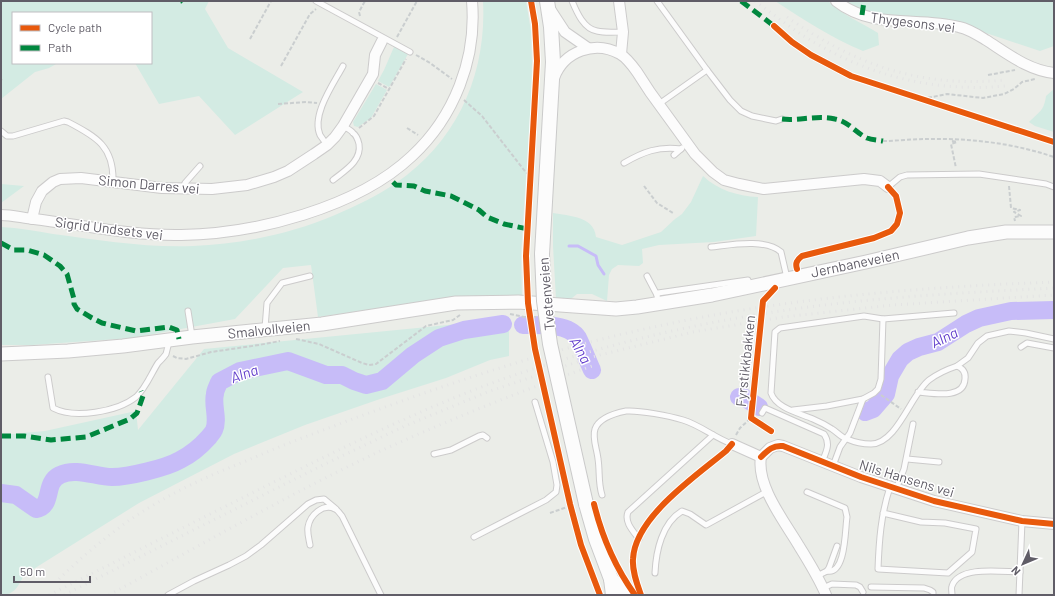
<svg xmlns="http://www.w3.org/2000/svg" width="1055" height="596" font-family="Barlow,sans-serif">
<rect width="100%" height="100%" fill="#ebede8"/>
<g fill="#d3ebe3">
<polygon points="1,1 209,1 205,9 228,48 303,92 235,135 199,96 159,104 135,63 151,63 151,13 13,13 13,63 58,63 49,68 35,72 1,99"/>
<path d="M483 1H526L531 31 532 64 531 99 521 255 522 297 462 296 318 317 311 265 283 268 235 319 132 338 32 345H1V227C19 228 36 231 53 234 99 240 147 248 193 246 242 244 290 234 335 215 356 206 377 196 396 183 457 142 487 74 483 1Z"/>
<path d="M775 1H828C843 15 860 22 878 33L879 45 863 51C832 38 804 20 775 1Z"/>
<polygon points="845,1 1054,1 1054,46 1040,51 974,29 890,17 864,11"/>
<polygon points="394,47 396,47 408,54 389,87 378,81 384,70"/>
<polygon points="376,84 387,90 371,118 358,127 354,126 353,122"/>
<path d="M1054 89V132L1035 126 1029 122C1039 112 1044 111 1046 96Z"/>
<path d="M703 176C718 190 737 196 758 197L756 236 714 242 659 245 642 249 643 263 639 266 618 265 612 269 609 275 607 301 592 294H577L572 298 556 299 553 246V213C569 216 594 216 596 237L622 245 661 232 675 219 682 214 691 202Z"/>
<polygon points="1,184 24,186 1,203"/>
<path d="M509 319V356L490 360 446 378 380 399 305 425 234 454 139 503 24 575C18 586 15 595 1 595V435L45 431 136 411 138 430 204 349Z"/>
</g>
<g fill="none" stroke-linecap="round" stroke-linejoin="round">
<polyline stroke="#c7bcf8" stroke-width="3" points="569,246 578,246 596,256 598,265 604,274"/>
<g stroke="#c7bcf8" stroke-width="18">
<path d="M523 325C539 325 569 323 578 338 583 348 587 359 592 370"/>
<polyline points="739,397 745,398 759,407"/>
<polyline points="865,412 873,409 886,394 890,376 900,359 908,352 919,347 938,342 966,324 979,318 1011,311 1054,310"/>
<path d="M1 493 16 495 36 509C54 506 43 483 60 475 76 467 96 477 112 477 128 477 166 468 180 460 190 455 201 446 209 437 210 435 213 433 214 430 219 419 212 405 215 394 215 390 218 386 219 382L240 371 288 361 326 375H342L354 381 366 385 382 381 413 355 439 338 464 330 503 324"/>
</g>
<g stroke="#cccbcb" stroke-width="7">
<g id="service">
<polyline points="316,1 410,52"/>
<path d="M572 1C577 13 584 29 597 31 605 33 614 32 623 32"/>
<polyline points="657,1 707,70 659,104"/>
<polyline points="707,70 730,100 741,111 752,116 776,121 782,119"/>
<path d="M1 131 7 136H13L64 121 68 122C97 137 114 147 113 182"/>
<path d="M327 145C325 142 322 138 320 135 311 115 334 83 343 66"/>
<polyline points="674,155 682,148"/>
<path d="M624 163C643 152 658 146 681 149"/>
<path d="M333 180C344 171 362 161 359 144 358 140 356 135 353 133 351 130 346 128 343 126"/>
<polyline points="888,187 900,177 907,175 979,174 1046,184 1054,187"/>
<polyline points="182,189 185,183 200,166"/>
<path d="M711 247C730 245 765 238 781 252L787 278"/>
<polyline points="647,276 657,295"/>
<polyline points="658,303 657,295 658,293 748,280 750,286"/>
<polyline points="188,311 192,336"/>
<polyline points="265,328 267,303 282,283 310,276"/>
<polyline points="1021,347 1027,343 1054,348"/>
<polyline points="957,366 968,358 978,343 987,336 1009,331 1026,333 1054,339"/>
<path d="M48 377 53 408C74 419 117 412 136 397 146 388 151 374 158 363 161 360 164 357 166 354 167 350 168 346 169 342"/>
<path d="M918 392C932 393 964 400 965 379 966 372 962 368 957 366 948 369 937 374 929 380 911 394 897 444 871 444 864 444 854 442 847 439 842 438 837 432 832 429 826 425 820 422 813 419 799 413 776 408 771 393L775 332 780 328 864 316 883 319 954 313"/>
<polyline points="793,410 827,406 863,399 874,393 878,389 881,379 883,319"/>
<path d="M762 413 765 408 824 434C831 444 826 452 822 462"/>
<polyline points="434,454 451,450 479,436 483,435 487,438"/>
<polyline points="907,459 939,462"/>
<polyline points="833,466 840,447 850,433 863,399"/>
<polyline points="896,489 904,469 913,424"/>
<path d="M807 492 845 508 847 517C845 529 846 575 827 571"/>
<path d="M602 495C598 483 600 471 598 459 597 449 592 438 595 429 599 418 616 413 626 411 639 410 670 416 683 420 700 425 715 438 732 444"/>
<path d="M883 513 921 522 945 523 976 529 972 552 948 573 878 569C879 541 881 514 890 487"/>
<polyline points="474,537 546,500 556,492 557,485 553,462 535,402"/>
<path d="M639 539C633 531 624 522 628 512L713 435"/>
<path d="M310 545C309 539 307 533 308 527 310 515 323 503 335 509 338 510 340 514 342 516L381 595"/>
<path d="M655 573C656 551 662 523 682 511L690 514 706 525 768 491"/>
<polyline points="817,576 827,571 829,568 837,546"/>
<polyline points="871,587 924,588 930,590 933,592 933,595"/>
<polyline points="823,588 832,584 856,585 860,587 863,592"/>
<polyline points="168,595 194,581 229,565 246,556 261,545 308,504 316,500 324,499 336,509"/>
<path d="M952 595C952 592 951 588 952 586 959 565 1003 572 1020 572"/>
<polyline points="1019,595 1022,521"/>
</g>
</g>
<g stroke="#cccbcb" stroke-width="12">
<g id="minor">
<polyline points="619,1 623,32 621,54"/>
<path d="M836 1C873 30 917 16 959 27 969 29 978 35 986 40 1008 54 1028 70 1054 73"/>
<polyline points="550,9 565,32 588,48"/>
<path d="M554 78C564 51 595 40 620 54 627 58 632 65 637 72L650 92 695 154 713 172 724 180 739 184 764 189 864 179 880 181 888 187"/>
<path d="M1 215C12 215 23 218 34 219 83 225 132 236 181 235 255 234 357 208 412 156 454 117 477 59 472 1"/>
<polyline points="32,219 36,202 42,191 53,182 60,179 81,178 162,188 212,189 247,185 274,177 288,171 314,154 327,145 335,137 343,126 373,74 375,55 382,41"/>
<polyline points="732,444 761,457"/>
<path d="M826 595C819 578 809 562 799 546 785 522 756 486 761 457L770 448 778 445 783 446 861 477 934 501 1022 521 1054 524"/>
</g>
</g>
<g stroke="#cccbcb" stroke-width="15">
<polyline id="tertiary" points="1,354 68,351 123,346 192,337 322,324 456,303 518,302 616,309 637,307 712,295 866,262 968,238 1006,232 1054,232"/>
</g>
<g stroke="#cacaca" stroke-width="16">
<g id="secondary">
<polyline points="542,254 553,62 551,27 547,1"/>
<polyline points="586,504 596,539 611,579 613,595"/>
<polyline points="611,579 627,595"/>
</g>
</g>
<g stroke="#cacecf" stroke-width="2" stroke-dasharray="4 2" stroke-linecap="butt">
<polyline points="360,16 359,12 365,1"/>
<polyline points="397,37 417,1"/>
<polyline points="250,39 271,1"/>
<polyline points="416,55 430,63 452,79"/>
<polyline points="281,66 310,14 316,9"/>
<polyline points="988,75 1015,70"/>
<polyline points="1,80 2,79"/>
<polyline points="378,83 389,89"/>
<polyline points="922,99 947,94 983,98 1004,94 1014,89 1022,82 1035,79"/>
<polyline points="464,100 482,116 524,170 527,173 531,173"/>
<polyline points="278,104 306,102 317,103"/>
<polyline points="359,128 374,116 406,59"/>
<polyline points="407,128 418,135"/>
<path d="M883 141C897 141 912 139 926 139 969 138 1013 143 1054 157"/>
<polyline points="952,141 957,142 951,144 956,168"/>
<polyline points="644,186 657,203 673,213"/>
<polyline points="1009,186 1011,208 1020,210 1014,212 1021,216 1014,217 1015,221"/>
<polyline points="510,314 524,317 536,317"/>
<polyline points="296,339 319,344 362,363 369,365 376,364 426,326 453,320 460,315"/>
<polyline points="173,356 177,358 186,359 211,352 259,345 280,341"/>
<polyline points="881,395 901,409"/>
<polyline points="736,435 740,428 751,418"/>
<polyline points="550,513 570,506"/>
</g>
<use href="#service" stroke="#fcfcfc" stroke-width="5"/>
<use href="#minor" stroke="#fcfcfc" stroke-width="10"/>
<use href="#tertiary" stroke="#fcfcfc" stroke-width="13"/>
<use href="#secondary" stroke="#fcfcfc" stroke-width="14"/>
<g stroke="#e4e4e4" stroke-width="3" stroke-dasharray="1 5" stroke-linecap="butt">
<path d="M755 1C778 18 801 36 826 49 881 79 943 92 1005 86"/>
<path d="M787 17C856 65 919 88 1005 80"/>
<path d="M59 579C87 552 117 527 150 507 181 488 213 474 246 461 280 446 315 433 350 420 449 383 550 349 654 327 785 298 920 287 1054 282"/>
<path d="M49 595C121 559 192 523 264 487 342 448 420 409 503 379 587 350 673 328 761 314 858 298 956 293 1054 288"/>
<polyline points="64,595 323,465 405,426 490,391 592,357 693,332 783,317 893,305 1054,295"/>
<path d="M109 595C197 547 284 497 374 454 446 421 520 391 595 365"/>
</g>
<g stroke="#cacaca" stroke-width="16" stroke-linecap="butt">
<polyline id="secondary-bridge" points="542,254 544,301 550,344 586,504"/>
</g>
<use href="#secondary-bridge" stroke="#fcfcfc" stroke-width="14"/>
<g stroke="#00873e" stroke-width="5" stroke-dasharray="10 5" stroke-linecap="butt">
<polyline points="182,1 183,2"/>
<polyline points="741,1 774,26"/>
<polyline points="862,15 864,1"/>
<path d="M782 119C799 121 817 115 835 119 848 121 856 133 867 138 872 140 878 140 883 141"/>
<polyline points="393,182 396,185 414,186 425,191 451,196 479,210 487,217 504,224 528,229"/>
<polyline points="1,243 14,250 27,250 44,255 60,266 67,274 74,299 74,304 77,309 92,318 102,323 136,331 169,327 177,330 179,339"/>
<polyline points="1,436 24,436 51,440 86,437 130,419 137,413 143,396 141,391"/>
</g>
<g stroke="#fff" stroke-width="8">
<g id="cycleway">
<polyline points="531,1 535,24 537,61 526,256 528,303 535,349 570,504 581,545 600,595"/>
<polyline points="774,26 792,42 811,55 851,76 1054,142"/>
<path d="M797 269C795 263 797 260 802 256L874 238 891 231 897 224 900 213 896 196 888 187"/>
<polyline points="771,431 751,418 763,301 775,288"/>
<path d="M761 457C768 450 773 445 783 446L861 477 934 501 1022 521 1054 524"/>
<path d="M594 504C602 537 615 567 635 595"/>
<path d="M641 595C637 584 632 571 633 559 635 517 696 476 726 451L732 444"/>
</g>
</g>
<use href="#cycleway" stroke="#e8590c" stroke-width="6"/>
</g>
<g text-anchor="middle" dominant-baseline="central" stroke-width="3" stroke-linejoin="round" paint-order="stroke">
<g font-size="14" fill="#605d67" stroke="#fff">
<text transform="translate(913 22) rotate(7)">Thygesons vei</text>
<text transform="translate(149 184) rotate(5)">Simon Darres vei</text>
<text transform="translate(109 228) rotate(7)">Sigrid Undsets vei</text>
<text transform="translate(855 263) rotate(-12)">Jernbaneveien</text>
<text transform="translate(546 294) rotate(-95)">Tvetenveien</text>
<text transform="translate(269 329) rotate(-6)">Smalvollveien</text>
<text transform="translate(745 361) rotate(-84)">Fyrstikkbakken</text>
<text transform="translate(907 478) rotate(17)">Nils Hansens vei</text>
</g>
<g font-size="15" font-style="italic" fill="#6440cc" stroke="#fff">
<text transform="translate(944 337) rotate(-26)">Alna</text>
<text transform="translate(581 350) rotate(61)">Alna</text>
<text transform="translate(244 373) rotate(-19)">Alna</text>
</g>
</g>
<rect width="1055" height="596" fill="none" stroke="#605d67" stroke-width="4"/>
<rect x="12" y="12" width="140" height="52" fill="#ffffff" stroke="#bfbec2"/>
<rect x="20" y="25" width="20" height="6" fill="#e8590c" stroke="#bfbec2"/>
<text x="48" y="32" font-size="12" fill="#605d67">Cycle path</text>
<rect x="20" y="45" width="20" height="6" fill="#00873e" stroke="#bfbec2"/>
<text x="48" y="52" font-size="12" fill="#605d67">Path</text>
<g transform="translate(1023 564) rotate(226)" stroke="#ffffff" stroke-width="3" paint-order="stroke">
<path d="M0-3L7 15L0 10L-7 15Z" fill="#605d67"/>
<text y="-6" font-size="11" font-weight="bold" text-anchor="middle" fill="#605d67">N</text>
</g>
<path d="M14 576v6h76v-6" fill="none" stroke="#605d67" stroke-width="2"/>
<text x="20" y="576" font-size="12" fill="#605d67" stroke="#ffffff" stroke-width="3" paint-order="stroke">50 m</text>
</svg>
